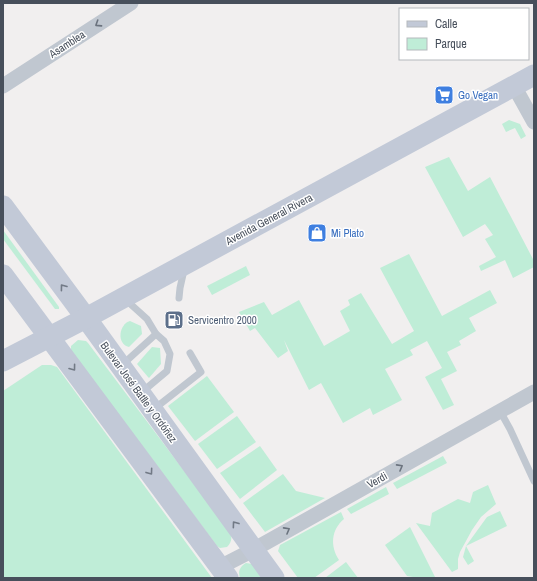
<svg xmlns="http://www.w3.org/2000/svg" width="537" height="581" font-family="'Archivo Narrow',sans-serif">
<rect width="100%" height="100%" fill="#f1efef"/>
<g fill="#bfedd7">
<polygon points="509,120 520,124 526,136 521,139 515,128 506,132 502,124"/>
<polygon points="449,157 468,191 490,177 534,261 534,267 513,278 505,260 481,271 479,266 496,257 485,239 493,235 485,224 463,237 425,167"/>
<polygon points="3,230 59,307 59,309 55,309 3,239"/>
<polygon points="409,254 442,316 490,290 497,303 469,318 476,331 459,341 461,345 447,352 457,371 441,379 454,405 443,410 425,377 442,368 427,341 410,350 413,355 385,369 402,400 373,415 370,408 343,423 321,383 309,390 284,340 288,351 278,358 255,328 250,331 239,312 264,302 272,315 299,300 324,346 350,331 340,311 350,305 348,300 361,293 392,344 414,331 380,268"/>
<polygon points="246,266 250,275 212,295 207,286"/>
<path d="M130 321 141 326 142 334 129 347C116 344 119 324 130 321Z"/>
<path d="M78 340 86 341 88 343 230 532C232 538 232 542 227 547L220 548 217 546 71 351V346Z"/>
<polygon points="152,347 160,348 161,364 149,378 148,377 137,364"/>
<polygon points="42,365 51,365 57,367 212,578 3,578 3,391"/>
<polygon points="207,376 234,412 195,441 168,406"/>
<polygon points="237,416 256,442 217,469 198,444"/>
<polygon points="260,446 277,470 240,499 220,473"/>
<polygon points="443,456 447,463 397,489 393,483"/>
<polygon points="283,474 296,491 325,498 265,532 243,503"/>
<polygon points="488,485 496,504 481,517 472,530 460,552 458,559 458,569 452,572 416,523 430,526 432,513 458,499 470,503 473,492"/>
<polygon points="386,487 389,494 351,514 347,509"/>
<polygon points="500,511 507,526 466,546 474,561 468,565 463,557 466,546 487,517"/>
<path d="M341 512 344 519C331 530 330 546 339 560L314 578H298L278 551 280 545Z"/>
<polygon points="410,527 435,577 433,578 419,578 407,576 385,545"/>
<polygon points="346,562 358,578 325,578"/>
<path d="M246 563 252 564 264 578H240C238 572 239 567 246 563Z"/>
</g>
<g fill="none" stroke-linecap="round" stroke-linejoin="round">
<g stroke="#c0c7d0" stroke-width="7">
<polyline points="179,298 180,288 184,270"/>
<polyline points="126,300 147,319 156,334"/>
<polyline points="122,365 156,334 164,341 170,354 167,371 142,392"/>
<polyline points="154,409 201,372 190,353"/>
<polyline points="500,411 510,429 534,481"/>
</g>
<g stroke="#c0c7d0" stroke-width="15">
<polyline points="3,86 131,3"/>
<polyline points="514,86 534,122"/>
<polyline points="220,567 253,550 534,392"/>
</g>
<g stroke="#c2c9d7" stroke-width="21">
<polyline points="3,206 86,318 274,578"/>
<polyline points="3,275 228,578"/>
<polyline points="3,361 86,318 534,75"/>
</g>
</g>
<defs><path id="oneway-chevron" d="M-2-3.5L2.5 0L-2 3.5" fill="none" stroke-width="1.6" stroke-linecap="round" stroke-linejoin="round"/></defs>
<g stroke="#6b737e">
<use href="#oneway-chevron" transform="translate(98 24) rotate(147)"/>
<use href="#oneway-chevron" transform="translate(400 467) rotate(-29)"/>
<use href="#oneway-chevron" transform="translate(287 530) rotate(-29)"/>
</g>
<g stroke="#727a86">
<use href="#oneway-chevron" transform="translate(63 287) rotate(-127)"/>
<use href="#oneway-chevron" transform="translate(73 368) rotate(53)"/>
<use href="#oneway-chevron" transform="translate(150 472) rotate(54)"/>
<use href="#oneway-chevron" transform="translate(235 524) rotate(-126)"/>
</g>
<defs>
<g id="supermarket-square" transform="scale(1)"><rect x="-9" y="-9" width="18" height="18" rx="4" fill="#3f7fe0" stroke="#fff"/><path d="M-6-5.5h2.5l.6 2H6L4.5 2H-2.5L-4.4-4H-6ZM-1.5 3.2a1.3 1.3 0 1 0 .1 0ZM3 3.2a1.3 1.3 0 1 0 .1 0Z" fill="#fff"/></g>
<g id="shop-square" transform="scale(1)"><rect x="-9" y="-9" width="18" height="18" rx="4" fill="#3f7fe0" stroke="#fff"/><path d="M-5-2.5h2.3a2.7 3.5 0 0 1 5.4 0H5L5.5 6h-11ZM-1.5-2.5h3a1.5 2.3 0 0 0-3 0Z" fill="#fff"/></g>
<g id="fuel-square" transform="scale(1)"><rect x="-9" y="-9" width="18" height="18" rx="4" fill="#5c6f8a" stroke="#fff"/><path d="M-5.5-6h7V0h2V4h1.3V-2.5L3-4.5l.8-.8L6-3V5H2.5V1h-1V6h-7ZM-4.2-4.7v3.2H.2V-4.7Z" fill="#fff"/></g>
</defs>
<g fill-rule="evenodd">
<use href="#supermarket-square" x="444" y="95"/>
<use href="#shop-square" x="317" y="233"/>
<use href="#fuel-square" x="174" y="320"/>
</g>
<g text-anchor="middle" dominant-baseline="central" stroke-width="3" stroke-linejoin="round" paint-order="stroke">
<g font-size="11" fill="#474f5b" stroke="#fff">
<text transform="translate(67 44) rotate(-33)">Asamblea</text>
<text transform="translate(269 219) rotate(-28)">Avenida General Rivera</text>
<text transform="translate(139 392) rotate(54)">Bulevar José Batlle y Ordóñez</text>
<text transform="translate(377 480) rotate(-29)">Verdi</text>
</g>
<g font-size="11" fill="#366cbe" stroke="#fff" text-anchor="start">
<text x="458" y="95">Go Vegan</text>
<text x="331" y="233">Mi Plato</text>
</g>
<g font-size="11" fill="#4e5e75" stroke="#fff" text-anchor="start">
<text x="188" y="320">Servicentro 2000</text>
</g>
</g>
<rect width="537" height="581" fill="none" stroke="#474f5b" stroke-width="8"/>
<rect x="399" y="8" width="130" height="52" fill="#ffffff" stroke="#b5b9bd"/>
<rect x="407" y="21" width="20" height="6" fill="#c2c9d7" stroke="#b5b9bd"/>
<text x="435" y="28" font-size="12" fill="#474f5b">Calle</text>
<rect x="407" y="38" width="20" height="12" fill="#bfedd7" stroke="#b5b9bd"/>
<text x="435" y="48" font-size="12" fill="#474f5b">Parque</text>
</svg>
